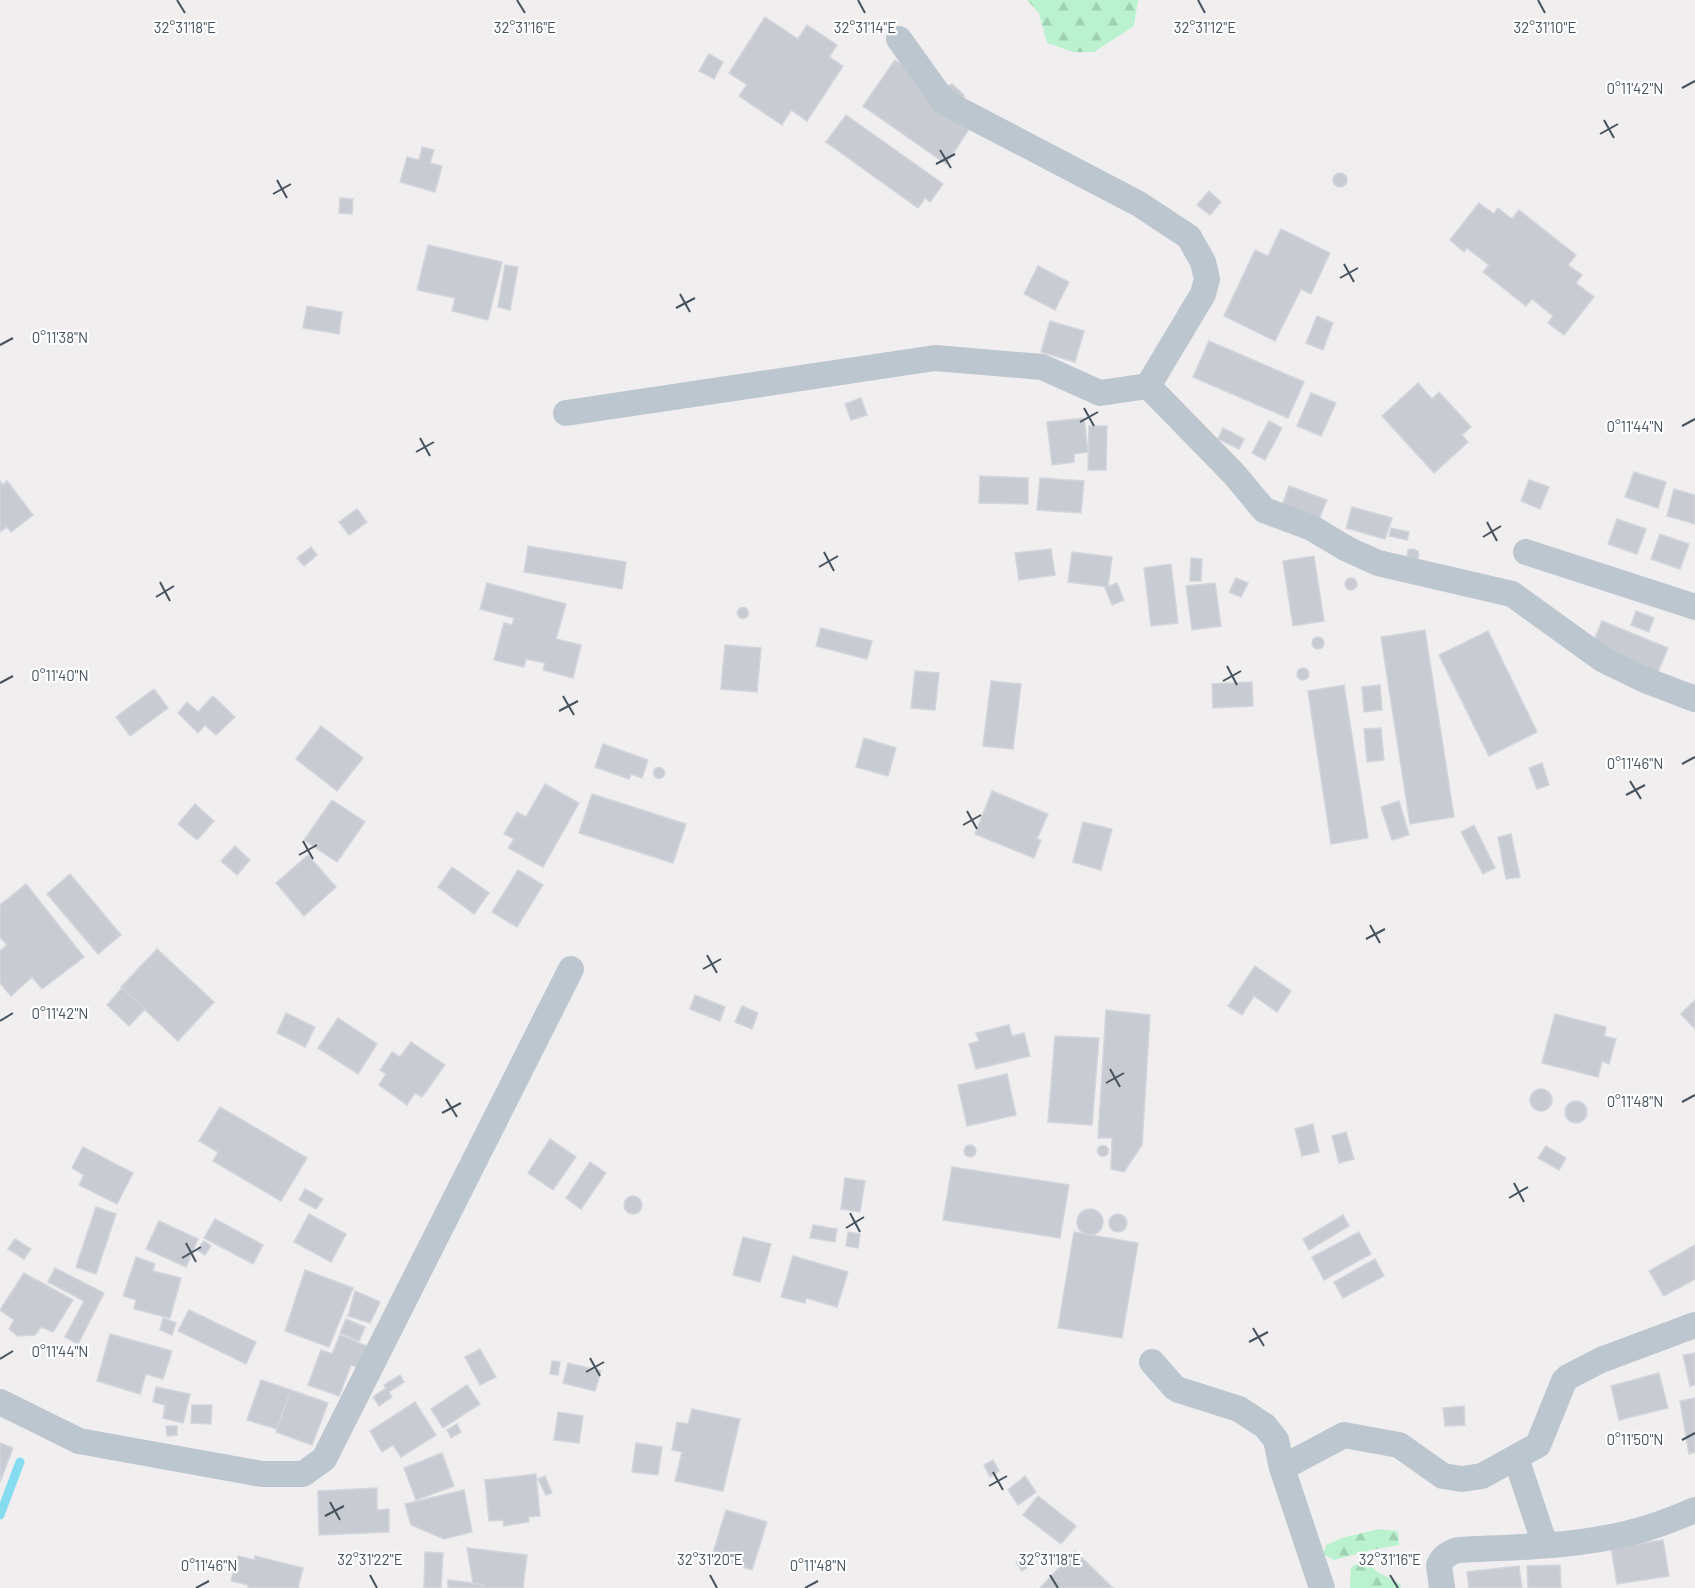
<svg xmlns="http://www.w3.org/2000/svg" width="1695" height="1588" font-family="Barlow,sans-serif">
<defs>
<pattern id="forest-firs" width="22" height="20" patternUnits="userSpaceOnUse" patternTransform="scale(1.5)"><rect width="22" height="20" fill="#baf2cf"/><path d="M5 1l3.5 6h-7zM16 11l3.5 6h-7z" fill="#a1d1b4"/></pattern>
</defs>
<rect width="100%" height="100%" fill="#f1eeef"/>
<g fill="url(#forest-firs)">
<polygon points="1027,0 1138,0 1134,26 1094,52 1073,52 1047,43 1039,13"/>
<polygon points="1379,1529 1398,1531 1399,1545 1371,1550 1334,1560 1323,1554 1326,1545 1342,1538"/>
<polygon points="1366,1559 1376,1571 1400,1584 1401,1588 1350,1588 1351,1567"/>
</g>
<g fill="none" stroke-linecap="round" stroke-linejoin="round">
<polyline stroke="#85dcf1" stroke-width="9" points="0,1515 20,1462"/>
</g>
<g fill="#c8cbd2" stroke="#d2d5db" stroke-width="1.5">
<polygon points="765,17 798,39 807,25 837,45 829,57 843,66 807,121 791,110 782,125 739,96 747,85 729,73"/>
<polygon points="709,54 723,62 714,79 699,71"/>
<polygon points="895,60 910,70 943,88 952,84 964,95 962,108 975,120 946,164 863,106"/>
<polygon points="846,115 943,184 930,202 925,198 918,208 826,142"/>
<polygon points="422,147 434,150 430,163 442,166 435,192 400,182 407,157 419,160"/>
<circle cx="1340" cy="180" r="7"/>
<polygon points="1209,191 1221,202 1210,215 1197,205"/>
<polygon points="340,198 353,199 352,214 339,213"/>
<polygon points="1479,203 1494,214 1498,208 1512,219 1519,210 1576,255 1568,265 1582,275 1576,283 1594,297 1564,335 1548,323 1553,316 1532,299 1526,306 1483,272 1489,265 1467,248 1464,252 1450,240"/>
<polygon points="1281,229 1330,253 1311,294 1301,289 1275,341 1224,316 1255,250 1268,256"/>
<polygon points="428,245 502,262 488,320 452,311 455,298 417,290"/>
<polygon points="505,265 518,267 510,310 498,307"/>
<polygon points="1038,266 1069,282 1055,310 1024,294"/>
<polygon points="307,306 342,312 339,334 303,328"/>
<polygon points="1317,316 1333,323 1323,350 1306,343"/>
<polygon points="1050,321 1084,331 1075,362 1041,352"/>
<polygon points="1209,341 1304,382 1288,418 1193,377"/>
<polygon points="1418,383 1432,399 1439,392 1471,427 1462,435 1468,442 1434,473 1382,416"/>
<polygon points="1311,393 1336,403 1321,436 1297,426"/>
<polygon points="861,398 867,415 851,420 845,404"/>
<polygon points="1084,418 1088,452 1074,454 1074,462 1052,465 1047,422"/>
<polygon points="1269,421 1282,428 1265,460 1252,453"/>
<polygon points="1089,426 1107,426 1106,470 1088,470"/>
<polygon points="1223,428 1244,439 1239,449 1218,439"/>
<polygon points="1634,472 1666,482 1658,508 1625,497"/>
<polygon points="980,476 1028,478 1028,504 979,503"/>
<polygon points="1040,478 1084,481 1081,513 1037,510"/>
<polygon points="1529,480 1549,487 1540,509 1521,501"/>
<polygon points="0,481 3,485 7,481 33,515 11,532 7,527 0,532"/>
<polygon points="1289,486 1327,500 1319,519 1282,506"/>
<polygon points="1674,489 1695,495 1695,524 1667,516"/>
<polygon points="1352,507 1392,518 1385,539 1346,528"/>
<polygon points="357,509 367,522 349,535 339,522"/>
<polygon points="1617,519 1646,529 1637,554 1608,544"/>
<polygon points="1391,528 1409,532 1407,540 1389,536"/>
<polygon points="1660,534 1689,544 1680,569 1651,559"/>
<polygon points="528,546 626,562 622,589 524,572"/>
<polygon points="311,547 317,555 304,566 297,558"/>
<polygon points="1051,549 1055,575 1019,580 1015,553"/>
<polygon points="1413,549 1418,551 1419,556 1416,561 1407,558 1408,550"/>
<polygon points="1072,552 1112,557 1108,587 1068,582"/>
<polygon points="1314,556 1324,621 1293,626 1283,561"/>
<polygon points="1191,558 1202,559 1201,581 1190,581"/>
<polygon points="1171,564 1178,623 1151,626 1144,568"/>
<circle cx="1351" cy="584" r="6"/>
<polygon points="1236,578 1248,583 1241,597 1229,592"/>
<polygon points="487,583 566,604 556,639 581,645 573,678 543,670 545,663 526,659 524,667 494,660 504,623 512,625 514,618 480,609"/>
<polygon points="1117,583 1124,600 1112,605 1105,588"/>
<polygon points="1215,583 1221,626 1192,630 1186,586"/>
<circle cx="743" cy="613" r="5.5"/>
<polygon points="1636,611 1654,618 1649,632 1631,625"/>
<polygon points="1602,621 1668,648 1656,676 1591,648"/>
<polygon points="821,628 872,641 867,659 816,646"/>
<polygon points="1425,630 1454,817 1410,824 1381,637"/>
<polygon points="1488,631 1537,732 1489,756 1439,655"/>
<circle cx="1318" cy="643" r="6"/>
<polygon points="725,645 761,648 757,692 721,689"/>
<circle cx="1303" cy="674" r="6"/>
<polygon points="915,671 939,673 935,710 911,708"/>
<polygon points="991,681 1021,684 1013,749 983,746"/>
<polygon points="1252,682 1253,706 1213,708 1212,684"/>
<polygon points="1344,685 1368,838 1331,844 1308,691"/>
<polygon points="1380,685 1382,710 1364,712 1362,687"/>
<polygon points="154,689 168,708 130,736 116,717"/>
<polygon points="213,696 235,717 216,735 205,725 198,733 178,713 187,702 198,712"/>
<polygon points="321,726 363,758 337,791 296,759"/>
<polygon points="1381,728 1384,760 1367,762 1364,729"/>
<polygon points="864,738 896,748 888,776 856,767"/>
<polygon points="603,744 648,760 642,778 631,774 629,779 595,767"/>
<polygon points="1542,763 1549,785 1537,789 1529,768"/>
<circle cx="659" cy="773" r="5.5"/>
<polygon points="545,784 579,803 543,867 508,848 514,839 504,834 517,812 526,817"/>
<polygon points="992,791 1048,814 1037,839 1041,840 1034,858 975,834"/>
<polygon points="592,794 686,824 673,863 579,833"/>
<polygon points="332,800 365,822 337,862 304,840"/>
<polygon points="1399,801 1409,835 1392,840 1381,807"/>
<polygon points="195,804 214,821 197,840 178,824"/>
<polygon points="1083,822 1112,829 1101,870 1073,862"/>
<polygon points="1474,825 1495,868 1483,874 1461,832"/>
<polygon points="1511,834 1520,877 1506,879 1498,837"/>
<polygon points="235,846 250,860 237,875 221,861"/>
<polygon points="308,855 336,887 304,916 276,883"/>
<polygon points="452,867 489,893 474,914 438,887"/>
<polygon points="518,870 543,885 517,927 492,912"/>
<polygon points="70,874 121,935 98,954 47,894"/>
<polygon points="26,884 84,957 42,989 32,977 11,996 0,983 0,951 7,945 0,937 0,905"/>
<polygon points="157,949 214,1002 178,1041 121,987"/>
<polygon points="1255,966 1291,991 1277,1012 1254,996 1242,1015 1228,1006"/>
<polygon points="122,988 145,1009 129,1026 107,1005"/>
<polygon points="695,995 725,1007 720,1021 690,1009"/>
<polygon points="1695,1000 1695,1029 1681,1014"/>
<polygon points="742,1006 758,1013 752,1029 735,1022"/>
<polygon points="1106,1010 1150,1015 1142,1145 1124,1172 1111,1169 1112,1138 1098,1138"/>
<polygon points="286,1013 315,1027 305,1047 277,1033"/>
<polygon points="1555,1014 1606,1027 1604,1036 1616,1039 1609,1064 1602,1061 1598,1077 1542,1063"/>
<polygon points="338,1018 377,1044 358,1074 318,1048"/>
<polygon points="1009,1025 1012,1036 1024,1033 1030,1056 976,1069 969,1044 979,1041 976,1033"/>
<polygon points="1055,1036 1099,1038 1092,1125 1048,1122"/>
<polygon points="411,1042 445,1065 422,1097 415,1093 407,1105 379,1085 386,1074 380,1070 392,1052 400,1057"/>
<polygon points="1007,1074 1016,1115 967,1126 958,1085"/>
<circle cx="1541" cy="1100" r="11"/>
<circle cx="1576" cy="1112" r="11"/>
<polygon points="220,1107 307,1158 281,1201 213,1161 218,1152 199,1141"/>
<polygon points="1313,1124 1319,1152 1302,1156 1295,1129"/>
<polygon points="1346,1132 1354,1159 1339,1163 1332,1136"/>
<polygon points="550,1139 576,1157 553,1190 528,1173"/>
<circle cx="970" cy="1151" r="6"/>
<circle cx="1103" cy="1151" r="5.5"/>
<polygon points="1546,1146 1566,1158 1559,1170 1538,1158"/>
<polygon points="83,1147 133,1173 117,1204 79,1185 84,1175 72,1168"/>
<polygon points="590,1162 606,1173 581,1209 566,1198"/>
<polygon points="952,1167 1069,1185 1060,1238 943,1220"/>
<polygon points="845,1178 865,1181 860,1212 841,1209"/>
<polygon points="305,1189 323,1199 316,1209 299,1200"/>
<circle cx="633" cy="1205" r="9"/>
<polygon points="96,1207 116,1214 96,1274 76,1267"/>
<circle cx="1090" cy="1222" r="13"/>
<polygon points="309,1214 346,1234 331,1262 294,1242"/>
<circle cx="1118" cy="1223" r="9"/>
<polygon points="1343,1215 1349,1226 1309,1250 1303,1239"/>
<polygon points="215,1219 263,1245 253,1264 204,1238"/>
<polygon points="159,1221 198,1239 186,1267 146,1249"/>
<polygon points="813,1225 837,1229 835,1242 810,1238"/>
<polygon points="848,1232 860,1234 858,1248 846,1246"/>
<polygon points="1074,1232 1138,1243 1122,1338 1058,1328"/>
<polygon points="1359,1232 1371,1254 1324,1280 1312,1257"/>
<polygon points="743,1237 771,1244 760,1282 733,1275"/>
<polygon points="15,1239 31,1249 24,1259 8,1249"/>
<polygon points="204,1241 211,1246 205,1255 197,1250"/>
<polygon points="1695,1245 1695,1279 1664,1296 1649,1271"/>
<polygon points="793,1256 848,1272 837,1307 806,1298 805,1303 781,1297"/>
<polygon points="136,1257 155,1264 153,1271 181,1278 170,1318 134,1309 136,1300 123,1296"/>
<polygon points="1375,1259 1384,1276 1343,1298 1334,1282"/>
<polygon points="55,1268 104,1293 78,1344 65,1337 84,1301 48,1282"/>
<polygon points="305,1270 353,1288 329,1347 285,1331"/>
<polygon points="24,1273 73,1300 53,1332 41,1327 35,1335 18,1336 9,1329 14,1320 0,1310"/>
<polygon points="355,1291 380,1302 370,1323 348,1316"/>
<polygon points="189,1310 256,1342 246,1364 178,1331"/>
<polygon points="163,1318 176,1323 172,1335 160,1330"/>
<polygon points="346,1319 365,1327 359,1341 340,1333"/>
<polygon points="110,1334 172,1351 163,1379 146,1374 140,1394 97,1381"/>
<polygon points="340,1335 371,1348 362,1369 351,1365 339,1396 308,1385 321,1350 332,1354"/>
<polygon points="480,1349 496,1377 480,1385 465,1357"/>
<polygon points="1695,1353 1695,1385 1690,1386 1683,1355"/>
<polygon points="552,1361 560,1362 558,1375 550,1374"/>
<polygon points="568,1363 601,1371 595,1391 563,1383"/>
<polygon points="1659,1373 1668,1408 1619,1420 1611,1386"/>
<polygon points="400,1375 404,1382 389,1392 392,1397 379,1406 373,1397 386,1388 384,1385"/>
<polygon points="261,1380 291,1390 277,1429 247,1420"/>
<polygon points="467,1385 480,1404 443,1428 431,1409"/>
<polygon points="156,1387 190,1394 183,1423 163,1418 165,1405 153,1402"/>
<polygon points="291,1390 328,1403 312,1445 276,1432"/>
<polygon points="1695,1398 1695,1452 1689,1454 1680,1401"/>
<polygon points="415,1402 436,1435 401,1457 393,1445 382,1452 370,1431"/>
<polygon points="192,1405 212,1405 211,1424 191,1423"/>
<polygon points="1464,1406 1465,1425 1445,1426 1443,1408"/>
<polygon points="692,1409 740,1419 723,1491 675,1481 682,1452 672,1450 677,1422 688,1424"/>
<polygon points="558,1412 583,1416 579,1443 554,1440"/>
<polygon points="457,1424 461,1432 451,1438 447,1430"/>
<polygon points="166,1426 177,1426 177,1435 167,1436"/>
<polygon points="0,1443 13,1448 0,1482"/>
<polygon points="636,1443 662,1447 658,1475 632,1472"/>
<polygon points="442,1453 454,1486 416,1500 404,1468"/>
<polygon points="993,1460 999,1471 990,1477 984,1465"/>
<polygon points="536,1474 540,1516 528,1517 529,1522 504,1526 503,1520 489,1521 485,1480"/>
<polygon points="545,1476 552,1493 546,1495 538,1479"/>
<polygon points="1025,1476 1036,1492 1018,1505 1008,1490"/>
<polygon points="377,1488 377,1510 389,1509 389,1532 319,1535 318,1491"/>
<polygon points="464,1490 472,1532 444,1539 411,1525 405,1504"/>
<polygon points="1038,1496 1076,1526 1061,1544 1023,1515"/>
<polygon points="726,1510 767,1522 752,1570 712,1556"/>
<polygon points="1663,1540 1669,1576 1617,1584 1611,1548"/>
<polygon points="467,1548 527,1555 523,1588 483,1588 484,1585 473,1583"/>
<polygon points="1075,1551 1113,1588 1040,1588"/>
<polygon points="425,1552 443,1553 441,1588 424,1588"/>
<polygon points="238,1556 255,1560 255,1556 303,1568 298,1588 248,1588 248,1585 231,1581"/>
<polygon points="1025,1558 1029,1566 1022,1571 1016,1562"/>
<polygon points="1560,1565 1561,1588 1528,1588 1527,1566"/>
<polygon points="1519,1566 1522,1588 1469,1588 1467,1572"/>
<polygon points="448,1580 473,1583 484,1585 483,1588 448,1588"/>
</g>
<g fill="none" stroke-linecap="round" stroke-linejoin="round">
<g stroke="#bcc6cf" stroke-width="26">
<polyline points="899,39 944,102 1139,204 1189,237 1203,262 1207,279 1203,294 1148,386"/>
<polyline points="566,413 935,358 1042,367 1100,393 1148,386 1234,474 1264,510 1312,528 1347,549 1378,563 1512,594 1602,659 1645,680 1695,699"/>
<polyline points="1526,552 1695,607"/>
<polyline points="1152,1362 1174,1387 1179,1390 1239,1409 1265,1426 1276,1440 1282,1468 1322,1588"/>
<polyline points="0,1402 79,1441 262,1474 303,1474 324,1459 571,969"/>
<polyline points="1516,1458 1545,1545"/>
<polyline points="1282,1468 1344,1435 1399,1445 1443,1476 1462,1479 1482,1476 1538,1445 1564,1381 1568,1377 1601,1360 1695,1325"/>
<path d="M1442 1588 1439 1565C1443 1556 1449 1553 1458 1550 1515 1547 1574 1547 1629 1533 1652 1528 1674 1519 1695 1510"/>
</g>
</g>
<path fill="none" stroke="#46525d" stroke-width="2" d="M177 0 185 13M517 0 525 13M858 0 865 13M1198 0 1205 13M1538 0 1545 13M1682 88 1695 81M1604 120 1614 138M1600 134 1618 124M940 150 951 168M936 164 955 154M277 180 287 198M273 194 291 184M1344 264 1354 282M1340 278 1358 268M680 294 690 312M676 308 695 298M0 345 13 338M1084 408 1094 426M1080 422 1098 412M1682 426 1695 419M420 438 430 456M416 452 434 442M1487 522 1497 541M1483 537 1501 526M824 552 834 571M819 567 838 556M160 582 170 601M156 597 174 586M1227 666 1237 685M1223 681 1241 671M0 683 13 676M563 696 574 715M559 711 578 701M1682 764 1695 757M1630 781 1641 799M1626 795 1645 785M967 811 977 829M963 825 981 815M303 841 313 859M299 855 317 845M1370 925 1380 943M1366 939 1385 929M707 955 717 973M703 969 721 959M0 1021 13 1013M1110 1069 1120 1087M1106 1083 1124 1073M446 1099 457 1117M1682 1102 1695 1095M442 1113 461 1103M1514 1183 1524 1202M1509 1198 1528 1187M850 1213 860 1232M846 1228 864 1217M186 1243 196 1262M182 1258 201 1247M1253 1328 1264 1346M1249 1342 1268 1332M590 1358 600 1376M0 1359 13 1351M586 1372 604 1362M1682 1440 1695 1433M993 1472 1003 1490M989 1486 1007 1476M330 1502 340 1520M325 1516 344 1506M370 1575 377 1588M710 1575 717 1588M1050 1575 1058 1588M1390 1575 1398 1588M196 1588 209 1581M805 1588 818 1581"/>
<g font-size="15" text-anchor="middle" fill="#46525d" stroke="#fff" stroke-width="4.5" stroke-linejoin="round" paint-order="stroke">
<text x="185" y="33">32°31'18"E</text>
<text x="525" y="33">32°31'16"E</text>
<text x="865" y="33">32°31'14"E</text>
<text x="1205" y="33">32°31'12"E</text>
<text x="1545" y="33">32°31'10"E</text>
<text x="1635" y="94">0°11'42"N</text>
<text x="60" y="343">0°11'38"N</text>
<text x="1635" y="432">0°11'44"N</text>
<text x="60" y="681">0°11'40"N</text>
<text x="1635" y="769">0°11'46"N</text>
<text x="60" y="1019">0°11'42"N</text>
<text x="1635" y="1107">0°11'48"N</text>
<text x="60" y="1357">0°11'44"N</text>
<text x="1635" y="1445">0°11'50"N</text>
<text x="370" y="1565">32°31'22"E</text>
<text x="710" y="1565">32°31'20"E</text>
<text x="1050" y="1565">32°31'18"E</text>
<text x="1390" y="1565">32°31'16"E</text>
<text x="209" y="1571">0°11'46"N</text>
<text x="818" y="1571">0°11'48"N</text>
</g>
</svg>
